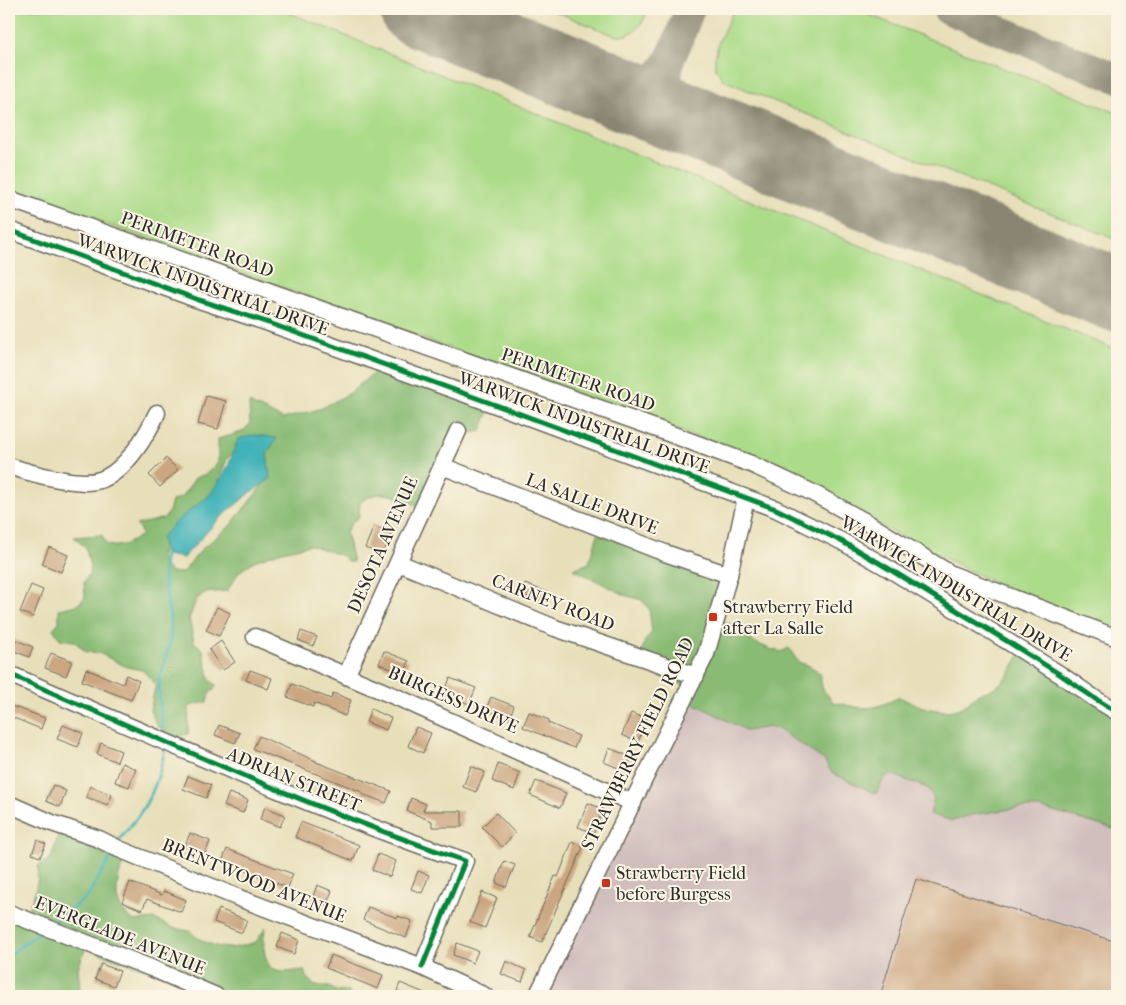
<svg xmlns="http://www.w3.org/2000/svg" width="1126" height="1005" font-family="'IM FELL French Canon',serif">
<rect width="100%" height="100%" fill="#fcf5e5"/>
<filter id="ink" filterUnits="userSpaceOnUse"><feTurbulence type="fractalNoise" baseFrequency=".02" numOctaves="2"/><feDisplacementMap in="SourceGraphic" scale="10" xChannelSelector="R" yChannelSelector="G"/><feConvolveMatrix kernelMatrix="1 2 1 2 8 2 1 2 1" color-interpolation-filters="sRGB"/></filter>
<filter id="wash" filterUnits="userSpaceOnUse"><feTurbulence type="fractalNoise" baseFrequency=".0096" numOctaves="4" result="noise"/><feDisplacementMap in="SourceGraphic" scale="20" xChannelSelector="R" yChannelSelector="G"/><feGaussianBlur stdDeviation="1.12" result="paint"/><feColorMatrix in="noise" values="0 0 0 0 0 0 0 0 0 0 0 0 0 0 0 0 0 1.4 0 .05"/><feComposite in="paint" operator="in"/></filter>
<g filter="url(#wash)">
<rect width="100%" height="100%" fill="#e7dfb9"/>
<polygon fill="#d1bfbd" points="688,700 746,731 768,727 778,728 824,760 832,773 876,794 884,778 890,774 928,788 935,799 952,821 971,815 1018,808 1040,808 1117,830 1117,996 538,996"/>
<g fill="#acdb89" stroke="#6c835a">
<polygon points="9,9 280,9 1117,350 1117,634 995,583 906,539 760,460 9,189"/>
<path d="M549 9H649C642 25 633 39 613 35Z"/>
<polygon points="734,9 854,9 1117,113 1117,240 781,104 723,80 715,67 715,57 719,41"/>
</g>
<g fill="#89bb75" stroke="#5a7350" fill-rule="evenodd">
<path d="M383 365 492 404 481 431 455 436 420 507C400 498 379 485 360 503L359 517 352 522 346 532 353 562H348L343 556 310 545 282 551 254 561 239 572 227 591 204 593 196 600 189 619 194 642 203 650 210 680 216 685 213 691 211 690 207 702 189 706 188 734 175 737 158 727 150 710 156 684 142 670 127 667 99 653 86 652 74 641 60 639 53 629 59 622V609L77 605 85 597 84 582 89 575 90 566 86 548 74 537 102 535 106 544C120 550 130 542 142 535L139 528 136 525 165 518 170 509 172 501 182 497 195 478 206 474 218 463V439L242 432 250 424 249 403 283 419 322 408 350 393ZM234 451 268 476 258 491 229 527 203 548 182 573 170 572 162 562 161 552 176 531 210 496 215 489 227 459Z"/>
<path d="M598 534 726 580 716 620 740 627 751 641 770 649 781 652 789 648 798 662 810 666 820 673 822 688 833 702C863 709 871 712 899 697 924 709 957 722 977 694 1005 687 1007 676 1022 652L1117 712V830L1040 808H1018L971 815 952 821 930 814 934 799 928 788 890 774 884 778 876 794 832 773 824 760 778 729 768 727 747 731 688 700V687L637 667 645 641 652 632 649 609 642 600 627 596 573 569 589 563Z"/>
<path d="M60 829 126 853C118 879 107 903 134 921L155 919 173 928 190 931C197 940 216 948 229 948 237 948 247 944 256 942L266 927C263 937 263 944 265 955 270 977 285 972 304 970L306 977 315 986 329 987 338 992 348 991 351 996H218L86 948 78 968 80 988 66 996H9V913L24 917C33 900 39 885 38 866L51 858Z"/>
</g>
<polygon fill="#41b2b8" stroke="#366e72" points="255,435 277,438 267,453 270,479 246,496 217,521 183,558 165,555 161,537 180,518 210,495 228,467 238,439"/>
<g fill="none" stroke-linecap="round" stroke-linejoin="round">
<g stroke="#41b2b8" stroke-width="3">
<path d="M164 736C162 718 157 698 160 679 162 664 170 650 171 634 172 607 159 581 165 555"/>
<path d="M119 840C146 809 158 788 165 748"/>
<polyline points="52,923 87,897 112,855"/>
<polyline points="9,957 17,949 41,931"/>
</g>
<g stroke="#898572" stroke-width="30">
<polyline points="947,9 1117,78"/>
<path d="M670 59C662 96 671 104 700 124"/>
<path d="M606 86C666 97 672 53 690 9"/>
</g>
<polyline stroke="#898572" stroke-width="74" points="416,9 1117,295"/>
</g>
<g id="blocks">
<g fill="#cba680">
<polygon points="206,396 226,401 218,429 198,424"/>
<polygon points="166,458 178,470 160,487 149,475"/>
<polygon points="374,526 392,533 383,555 365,548"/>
<polygon points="49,547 68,555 61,572 42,564"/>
<polygon points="525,584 547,592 543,603 521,594"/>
<polygon points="31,585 43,590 33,617 20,612"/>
<polygon points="217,607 230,613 219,636 206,630"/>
<polygon points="301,631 317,637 313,646 298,640"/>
<polygon points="11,638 33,647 29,657 9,649"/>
<polygon points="221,641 235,662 223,670 209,650"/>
<polygon points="384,651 409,661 404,674 379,664"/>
<polygon points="51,653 72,661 66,676 45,668"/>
<polygon points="86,669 123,684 126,675 139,681 131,700 82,681"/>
<polygon points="250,670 272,678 268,689 246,680"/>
<polygon points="450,678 476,688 469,704 444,694"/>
<polygon points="292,684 331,699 333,693 351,700 345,716 314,703 313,707 287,697"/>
<polygon points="491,697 514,706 509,719 486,710"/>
<polygon points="9,705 45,718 41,729 9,716"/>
<polygon points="371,709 391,718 386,730 366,722"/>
<polygon points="529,712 549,720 548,723 579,736 574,748 523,727"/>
<polygon points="631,713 647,719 638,742 622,735"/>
<polygon points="63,725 83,733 78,747 57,739"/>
<polygon points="219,725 240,733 235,743 215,735"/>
<polygon points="416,727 431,733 423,753 408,746"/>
<polygon points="259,736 316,761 316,762 391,791 386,803 362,794 362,792 253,749"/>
<polygon points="101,743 121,751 117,762 97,754"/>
<polygon points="609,748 631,757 625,771 604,762"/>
<polygon points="122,763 136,769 129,787 115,782"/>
<polygon points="498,764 520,773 514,790 492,781"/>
<polygon points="471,766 485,772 476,792 463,787"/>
<polygon points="188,776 211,785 206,798 183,789"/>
<polygon points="536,781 566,793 560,808 530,795"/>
<polygon points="53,785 66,791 60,807 46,801"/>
<polygon points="90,786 112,795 108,805 86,797"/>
<polygon points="229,793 248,800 243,813 224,806"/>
<polygon points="411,798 426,804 423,811 462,811 462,827 432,827 432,821 407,811"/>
<polygon points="588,803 603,809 594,833 578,827"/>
<polygon points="265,807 285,815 280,827 260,819"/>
<polygon points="496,813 515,833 502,847 482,827"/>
<polygon points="301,822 359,845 353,861 295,837"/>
<polygon points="190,833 210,841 205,854 185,846"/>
<polygon points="37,840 46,844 40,857 32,854"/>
<polygon points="572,842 583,847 542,942 530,937 555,876 558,877"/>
<polygon points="227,849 293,874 288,888 222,861"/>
<polygon points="378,854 396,861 390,877 372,870"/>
<polygon points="504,861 515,865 506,887 496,883"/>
<polygon points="418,871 429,875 422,893 411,889"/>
<polygon points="916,879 1117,942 1117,996 880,996"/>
<polygon points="130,882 162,895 164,891 186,900 181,912 147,899 142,910 122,902"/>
<polygon points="317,885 332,891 326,905 312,899"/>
<polygon points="482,892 497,898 485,928 470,922"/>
<polygon points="368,907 398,918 398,916 412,921 406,938 363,920"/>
<polygon points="219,909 247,920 242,933 214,922"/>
<polygon points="282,933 299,940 294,954 277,947"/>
<polygon points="457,943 478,951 473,963 453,955"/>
<polygon points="331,955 383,975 378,989 326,968"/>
<polygon points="506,961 526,970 522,982 501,974"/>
<polygon points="101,964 120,971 114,986 95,979"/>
<polygon points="400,983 432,996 395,996"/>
</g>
</g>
</g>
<g filter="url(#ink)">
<use href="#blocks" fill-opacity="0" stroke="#6d6a5d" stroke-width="1"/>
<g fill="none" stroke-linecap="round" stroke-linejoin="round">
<g stroke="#6d6a5d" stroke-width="19">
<g id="minor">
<polyline points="9,199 644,424 751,464 811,492 866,522 951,574 1117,638"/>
<polyline points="9,230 199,300 269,323 507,409 776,509 841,541 881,564 1007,641 1061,675 1094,698 1117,712"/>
<path d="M9 466C30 473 79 487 100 480 125 472 147 435 157 413"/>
<polyline points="442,466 665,553 729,575"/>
<polyline points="399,563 555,628 696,676"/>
<polyline points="255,637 401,699 633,803"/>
<path d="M9 674C160 739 310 808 465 861L422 967"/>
<polyline points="346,676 458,431"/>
<polyline points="9,804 52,823 99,839 119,849 239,898 422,967 485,996"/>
<polyline points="9,913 151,968 216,996"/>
<polyline points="537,996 706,654 729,575 746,498"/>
</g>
</g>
<use href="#minor" stroke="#fff" stroke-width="16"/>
<g stroke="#fcf5e5" stroke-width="8">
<g id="cycleway">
<polyline points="9,230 199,300 269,323 507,409 776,509 841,541 881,564 1007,641 1061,675 1094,698 1117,712"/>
<path d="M9 674C160 739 310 808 465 861L422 967"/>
</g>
</g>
<use href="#cycleway" stroke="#00873e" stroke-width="5"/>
</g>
</g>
<g fill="#c8321e" stroke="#fcf5e5" stroke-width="2">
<rect x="708" y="612" width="10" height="10" rx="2.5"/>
<rect x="601" y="878" width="10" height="10" rx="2.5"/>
</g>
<g text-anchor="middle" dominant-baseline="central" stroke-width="4" stroke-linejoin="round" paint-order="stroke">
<g font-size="18" fill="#2b2b2b" stroke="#fcf5e5">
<text transform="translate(197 245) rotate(20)">PERIMETER ROAD</text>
<text transform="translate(203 285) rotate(20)">WARWICK INDUSTRIAL DRIVE</text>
<text transform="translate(578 380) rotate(19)">PERIMETER ROAD</text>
<text transform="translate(584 423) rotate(20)">WARWICK INDUSTRIAL DRIVE</text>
<text transform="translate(592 504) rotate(21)">LA SALLE DRIVE</text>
<text transform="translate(383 545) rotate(-66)">DESOTA AVENUE</text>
<text transform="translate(956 589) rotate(31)">WARWICK INDUSTRIAL DRIVE</text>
<text transform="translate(553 603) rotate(21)">CARNEY ROAD</text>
<text transform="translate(453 700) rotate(24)">BURGESS DRIVE</text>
<text transform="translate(638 744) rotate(-64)">STRAWBERRY FIELD ROAD</text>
<text transform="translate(294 780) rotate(22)">ADRIAN STREET</text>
<text transform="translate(254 881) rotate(22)">BRENTWOOD AVENUE</text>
<text transform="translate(120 936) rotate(22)">EVERGLADE AVENUE</text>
</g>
<g font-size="18" fill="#2b2b2b" stroke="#fcf5e5" text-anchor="start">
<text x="723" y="607">Strawberry Field<tspan x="723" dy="21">after La Salle</tspan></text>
<text x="616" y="873">Strawberry Field<tspan x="616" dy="21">before Burgess</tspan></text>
</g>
</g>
<rect width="1126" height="1005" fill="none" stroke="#fcf5e5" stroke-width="30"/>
</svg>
